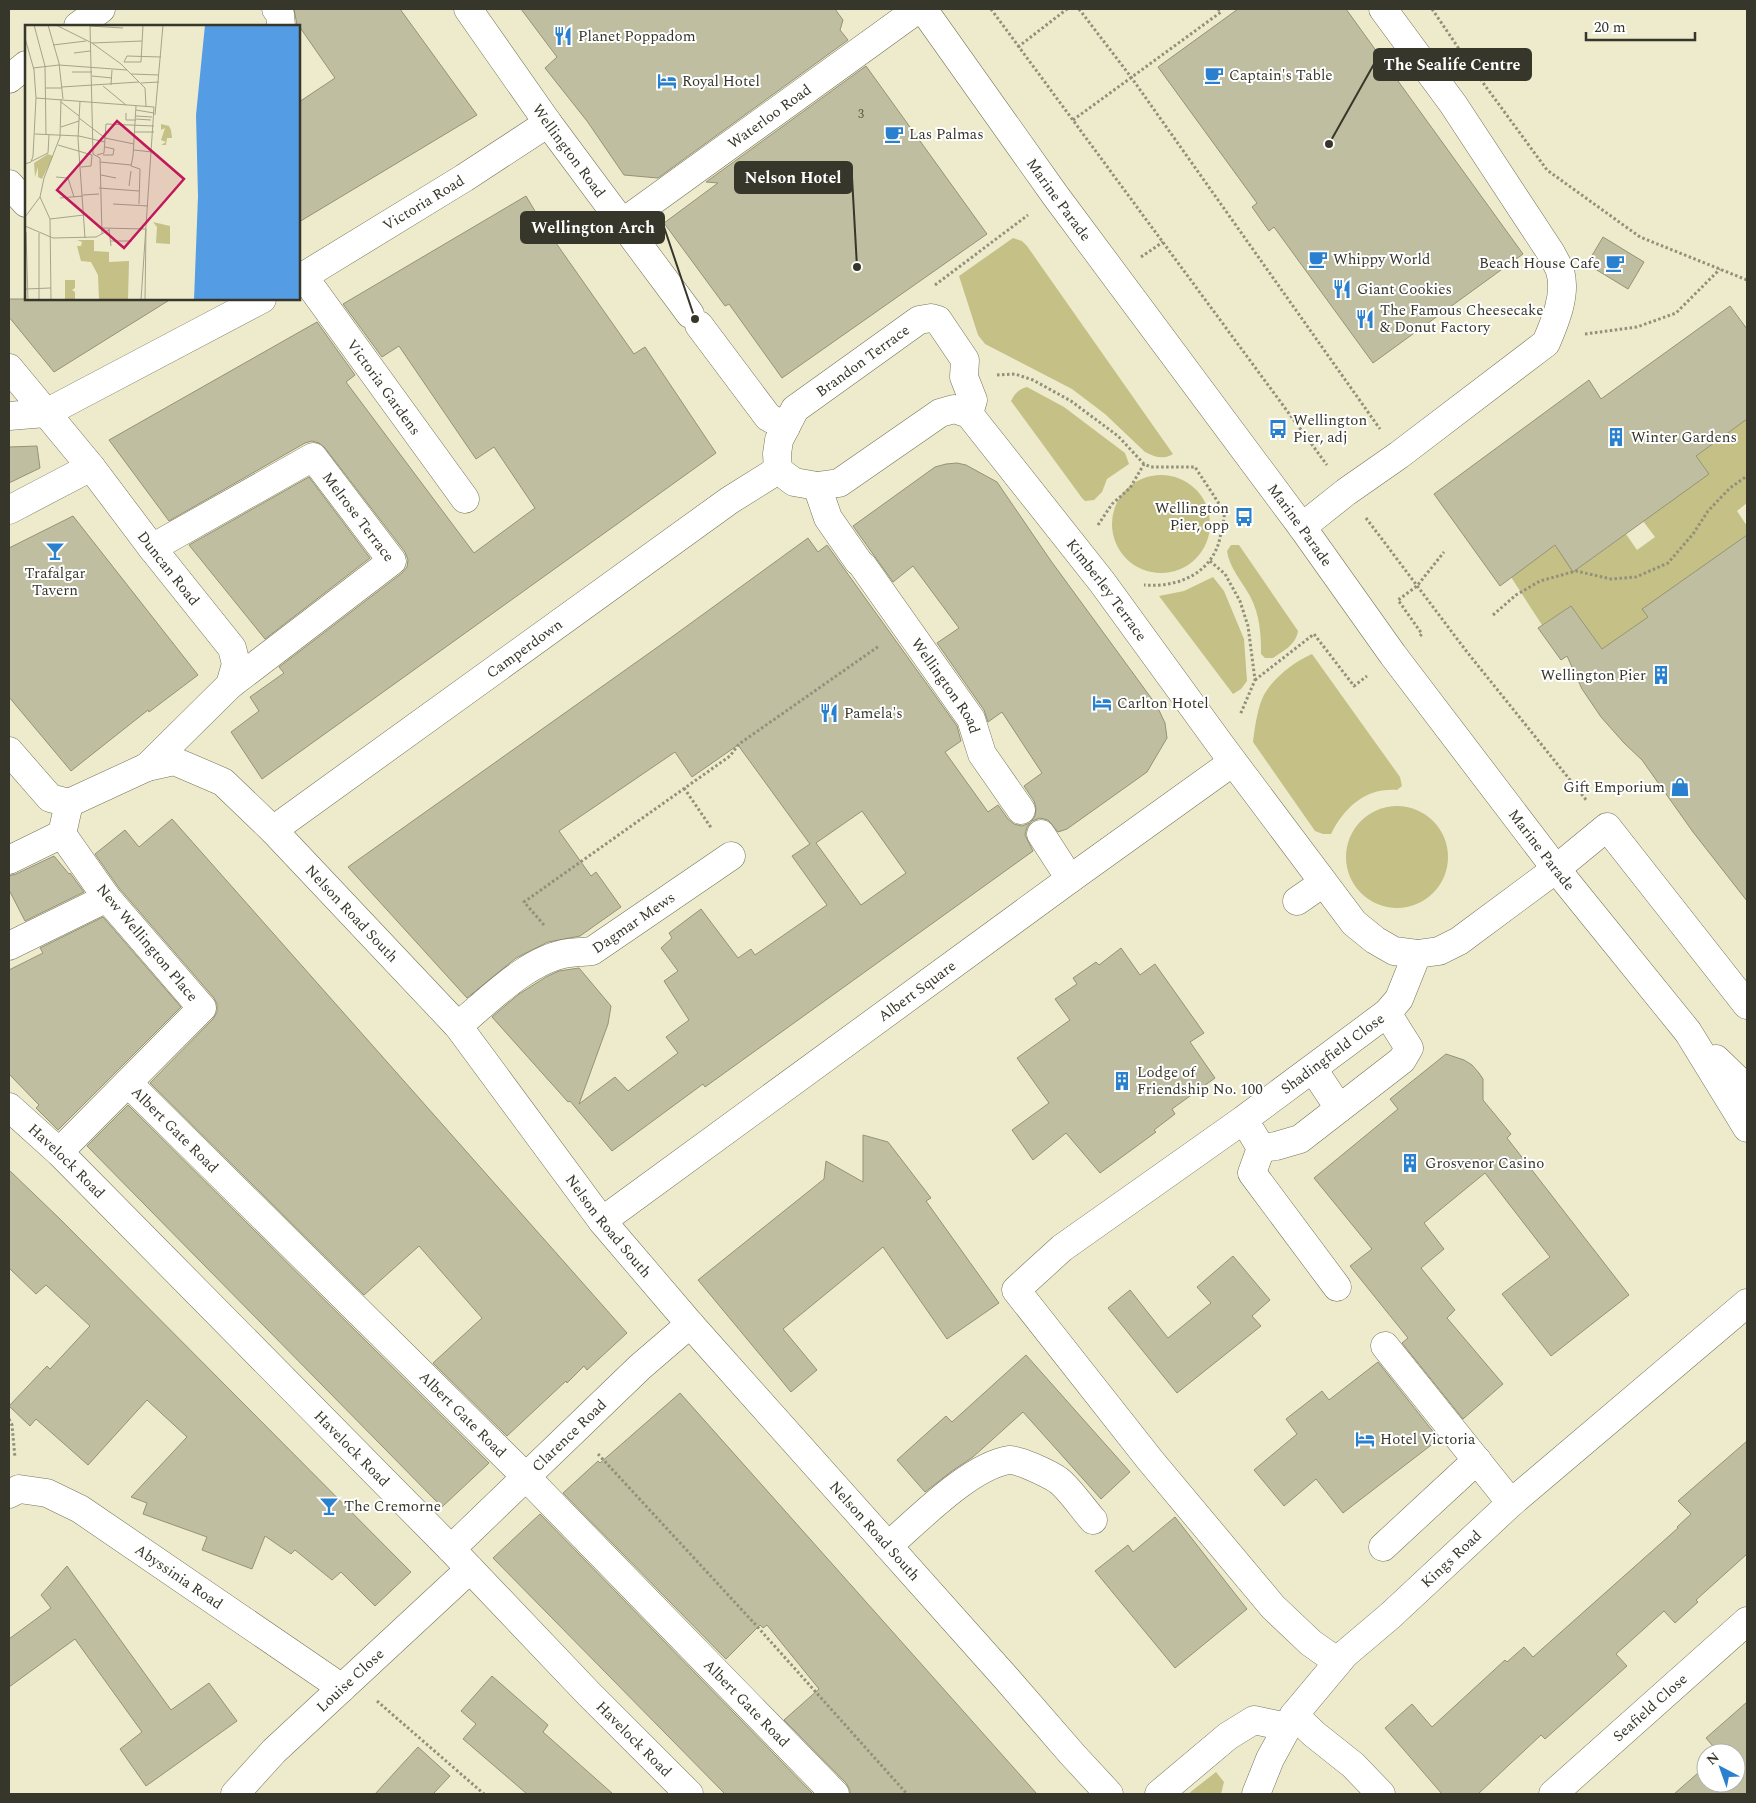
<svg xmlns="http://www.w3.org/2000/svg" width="1756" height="1803" font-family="Spectral,serif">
<rect width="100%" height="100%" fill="#edebcc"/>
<g fill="#c5c086">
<path d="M1013 238 1022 241 1027 246 1173 454C1164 460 1154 457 1145 452L1105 414 1072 389 985 344 978 335 959 276Z"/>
<path d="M1027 387 1064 407 1125 453 1129 464 1107 479 1102 492 1094 500 1085 501 1082 498 1011 401C1015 393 1019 389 1027 387Z"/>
<polygon points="1747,419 1747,503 1737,511 1747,526 1747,535 1643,609 1648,617 1602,649 1571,606 1542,625 1511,577 1555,545 1561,554 1579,542 1591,559 1626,534 1637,550 1655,537 1643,521 1709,474 1696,456"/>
<circle cx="1161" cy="524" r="49"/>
<path d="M1231 545H1239L1298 631C1296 645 1283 651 1273 658H1265L1261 654C1261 634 1260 615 1250 596 1242 582 1229 567 1227 551Z"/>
<polygon points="1213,577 1224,591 1244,639 1247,681 1241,689 1233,694 1159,596 1184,591"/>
<path d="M1312 654 1400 777 1402 786 1397 790C1365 788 1345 807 1331 834H1323L1315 831 1253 742C1255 727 1258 702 1267 690 1277 675 1296 661 1312 654Z"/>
<circle cx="1397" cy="857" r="51"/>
<polygon points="1216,1772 1224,1782 1221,1794 1188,1794"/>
</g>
<g fill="#c0bea0" stroke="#959276" fill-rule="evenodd">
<polygon points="294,9 400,9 477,115 299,222 299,102 335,78 299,26 297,25"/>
<polygon points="521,9 835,9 843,20 840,30 848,40 658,178 624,175 587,121 545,68 557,57"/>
<polygon points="1238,9 1346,9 1523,254 1373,363 1274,227 1269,231 1252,207 1257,203 1158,67"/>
<polygon points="866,66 987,234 782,378 729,304 725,306 664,223 718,183 706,182"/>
<polygon points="526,196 544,226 634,354 645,347 716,453 262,779 231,732 259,711 250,697 284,673 279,667 402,573 407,567 408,560 405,552 325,448 319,443 312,441 305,443 169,521 109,440 317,322 355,375 346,382 474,553 535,508 494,447 476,459 399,346 382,357 343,304"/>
<polygon points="1603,237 1644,262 1628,289 1587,264"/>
<polygon points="9,299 171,299 54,372 9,317"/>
<polygon points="1730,306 1747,329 1747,419 1696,456 1709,474 1573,572 1555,545 1500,586 1434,494 1589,380 1601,399"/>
<polygon points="37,446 40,468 9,483 9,447"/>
<path d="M957 463 966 465 997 482 1051 561 1157 706 1165 723 1167 738 1147 772 1067 829 1058 832 1048 820 1040 818 1032 821 1027 827 1025 835 1033 851 705 1087 703 1084 612 1151 570 1101 568 1102 492 1017 519 994 546 977 559 971 579 968 611 1006 608 1024 579 1104 615 1077 628 1091 678 1053 666 1037 689 1020 664 981 678 971 661 948 672 938 669 933 701 909 738 958 751 949 755 955 827 905 792 856 810 844 738 745 692 777 675 752 559 831 591 876 596 872 621 907 580 936 548 942 516 958 467 998 348 867 676 634 808 538 818 552 827 545 957 726 961 741 945 752 988 812 998 805 1008 819 1014 824 1022 826 1030 823 1035 816 1036 808 1034 801 1024 786 1042 773 1002 712 988 722 984 710 937 643 959 628 913 566 893 582 853 526 935 467 946 464ZM862 811 906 873 861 905 816 843Z"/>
<polygon points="309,477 370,558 265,639 189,545"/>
<polygon points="73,516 198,675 149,712 148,710 71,771 9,697 9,548"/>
<polygon points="1747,535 1747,901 1693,832 1642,760 1624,743 1601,717 1582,689 1567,656 1561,660 1538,628 1571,606 1602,649 1648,617 1642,609"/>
<polygon points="172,819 627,1333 587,1370 584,1366 567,1383 566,1381 507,1436 433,1363 482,1318 419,1246 364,1295 150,1083 213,1019 217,1012 217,1004 214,998 119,888 95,854 125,830 139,847"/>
<polygon points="54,856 69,874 70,873 84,892 25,921 9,890 9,876 16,874"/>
<polygon points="103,917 181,1007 58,1130 36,1108 39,1105 9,1074 9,970 43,953 40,948"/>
<polygon points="1121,948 1140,975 1155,964 1204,1033 1190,1042 1215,1078 1172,1109 1175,1114 1154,1130 1156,1132 1100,1173 1066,1133 1033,1160 1012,1130 1049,1103 1017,1058 1070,1020 1055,999 1077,984 1073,978 1096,962 1099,965"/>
<polygon points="1446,1054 1464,1060 1472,1065 1479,1073 1483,1079 1483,1100 1511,1134 1507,1138 1629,1295 1551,1356 1502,1294 1550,1257 1485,1173 1424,1223 1444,1249 1421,1268 1455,1310 1447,1318 1503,1384 1463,1419 1402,1343 1408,1338 1350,1266 1372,1249 1314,1178 1398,1109 1390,1099"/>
<polygon points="128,1105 489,1463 442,1507 87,1146"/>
<polygon points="863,1135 888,1142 931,1198 926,1201 999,1303 947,1339 883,1247 783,1329 817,1370 791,1392 698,1280 824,1179 826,1161 863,1182"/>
<polygon points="9,1170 61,1220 411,1572 375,1606 341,1572 332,1580 295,1550 291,1554 265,1536 252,1569 202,1550 207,1537 143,1514 147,1503 131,1497 187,1437 147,1400 88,1465 36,1419 30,1426 9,1406 47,1366 50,1369 90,1326 46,1285 36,1294 9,1268"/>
<polygon points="1233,1256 1270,1300 1252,1316 1261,1326 1177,1393 1108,1308 1130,1290 1168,1338 1211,1303 1197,1287"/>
<polygon points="1026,1355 1130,1472 1101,1499 1023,1412 973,1457 952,1471 925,1492 897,1460 946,1416 952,1422"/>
<polygon points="1378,1362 1439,1439 1343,1513 1316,1479 1284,1506 1254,1470 1297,1434 1286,1419 1322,1391 1329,1400"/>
<polygon points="680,1393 1037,1794 850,1794 850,1790 846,1783 784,1720 819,1689 767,1625 763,1628 760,1625 726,1659 563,1493 598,1461 600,1463"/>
<polygon points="1747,1441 1747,1554 1696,1600 1698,1602 1675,1623 1664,1611 1616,1654 1627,1666 1545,1739 1541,1735 1478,1794 1442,1794 1385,1728 1412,1704 1432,1727 1505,1660 1507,1662 1524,1647 1533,1657 1678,1528 1677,1527 1691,1514 1678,1501"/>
<polygon points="540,1514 813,1794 725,1794 493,1558"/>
<polygon points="1175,1517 1247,1609 1175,1668 1095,1571 1128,1545 1133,1552"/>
<polygon points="67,1566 171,1710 209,1683 237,1721 146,1786 120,1749 142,1732 75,1639 9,1687 9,1639 51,1608 41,1595"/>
<polygon points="492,1676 548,1725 543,1732 613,1794 527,1794 463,1739 476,1724 461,1711"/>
<polygon points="1747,1702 1747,1794 1674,1794 1706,1766 1706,1783 1736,1783 1736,1753 1719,1753 1706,1738"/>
<polygon points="418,1747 450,1776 433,1794 375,1794"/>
</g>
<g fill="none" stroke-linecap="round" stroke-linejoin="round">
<g stroke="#767358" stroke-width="29">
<g id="minor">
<polyline points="276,9 280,14 281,26"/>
<path id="s1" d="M468 9 548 123 690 314"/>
<path id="s2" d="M923 9 1055 195 1302 527 1393 655 1556 869 1688 1032 1747 1128"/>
<polyline points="78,26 101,9"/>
<polyline points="9,79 26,65"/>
<polyline points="9,184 26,203"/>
<path id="s3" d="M622 223 918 9"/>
<path id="s4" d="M304 277 465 499"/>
<path id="s5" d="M299 279 464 178 548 123"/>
<polyline points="699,325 768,417 786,427"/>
<path id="s6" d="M9 368 91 467 152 548 232 648 236 664 230 685 147 767"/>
<path id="s7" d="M969 414 973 400 964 377 965 360 938 320 931 318 919 320 795 409 779 440 777 454 778 470 794 482 817 486 839 483 940 413 954 409 969 414 1102 582 1222 747 1354 923 1375 940 1394 951 1417 954"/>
<polyline points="9,416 46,413 262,299"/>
<polyline points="817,486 828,518 858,561"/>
<polyline points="9,510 91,467"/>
<path d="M1302 527 1346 492 1399 455 1546 343C1555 322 1567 294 1560 271 1558 265 1554 259 1551 253L1453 104 1383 9"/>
<path id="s8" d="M152 548 313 457 392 561 230 685"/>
<path id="s9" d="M863 566 971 719 982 754 1021 810"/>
<polyline points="9,751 50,798 69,803"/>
<path id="s10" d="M69 803 147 767 174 761 223 782 273 830 458 1026 602 1221 690 1324 1006 1678 1072 1754 1109 1794"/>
<path id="s11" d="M273 830 730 500 778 470"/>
<polyline points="1041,834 1070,879"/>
<polyline points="9,860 62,834"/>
<polyline points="1297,901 1323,883"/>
<polyline points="9,946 107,898"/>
<path id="s12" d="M458 1026C488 1001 529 958 569 953 576 952 584 952 592 951L731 856"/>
<polyline points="1716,1059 1747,1089"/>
<polyline points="1313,1069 1339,1108"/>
<path id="s13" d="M128 1083 526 1477 835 1794"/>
<path id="s14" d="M9 1107 59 1152 451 1549 589 1694 689 1794"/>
<polyline points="1252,1133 1261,1148 1252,1173 1337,1287"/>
<polyline points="1261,1148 1276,1146 1300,1139 1402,1060 1409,1048 1387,1013"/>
<polyline points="59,1152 202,1008 107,898 62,834 69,803"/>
<path id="s15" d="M602 1221 1070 879 1233 762"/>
<polyline points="1385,1346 1511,1503"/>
<path id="s16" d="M9 1494 19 1489 47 1493 80 1509 342 1688"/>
<path d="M888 1546C918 1520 970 1466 1009 1460 1018 1459 1049 1474 1058 1480 1069 1488 1083 1509 1093 1520"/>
<polyline points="1383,1547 1477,1460"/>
<path id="s17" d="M451 1549 640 1367 690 1324"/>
<path id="s18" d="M1338 1662 1311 1643 1273 1607 1150 1460 1016 1290 1062 1248 1243 1120 1387 1013 1399 999 1417 954 1439 951 1459 941 1556 869 1607 827 1747 1005"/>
<polyline points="1294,1715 1314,1734 1353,1765 1381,1794"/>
<path id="s19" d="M235 1794 274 1751 470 1569"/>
<polyline points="1159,1794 1228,1736 1254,1720 1287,1727"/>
<path id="s20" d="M1256 1794 1270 1759 1294 1715 1345 1654 1391 1615 1511 1503 1747 1303"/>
<path id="s21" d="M1553 1794 1747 1621"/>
</g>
</g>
<g stroke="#92907b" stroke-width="3" stroke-dasharray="2.5 2.5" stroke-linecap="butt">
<polyline points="991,9 1327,465"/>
<polyline points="1079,9 1131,77 1380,429"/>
<polyline points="1432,9 1470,65 1547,170 1640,237 1747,280"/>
<polyline points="1018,47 1067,9"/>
<polyline points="1073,120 1221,12 1218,9"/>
<polyline points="1141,257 1163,242"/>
<polyline points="935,285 1028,215"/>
<polyline points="1585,334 1637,327 1676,313 1720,269"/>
<path d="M997 375 1015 374 1033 380 1071 401 1118 436 1144 464 1151 467H1195C1200 475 1222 507 1224 513 1225 518 1222 527 1221 532 1216 571 1181 588 1144 585"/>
<polyline points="1366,518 1467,652 1587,801"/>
<polyline points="1098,525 1112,504 1130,488 1144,464"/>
<polyline points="1210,561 1225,574 1240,601 1248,626 1255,680 1240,715"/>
<polyline points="1493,615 1516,595 1540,581 1576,571 1611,579 1636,577 1668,563 1693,534 1708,511 1730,488 1747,476"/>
<polyline points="1420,636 1422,634 1398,600 1417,586 1444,552"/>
<polyline points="1255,680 1314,634 1354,686 1367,676"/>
<polyline points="684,788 712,829"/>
<polyline points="544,925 524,902 730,756 739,744 879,646"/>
<polyline points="9,1419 12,1425 15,1458"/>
<polyline points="598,1454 754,1623 907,1794"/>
<polyline points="377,1701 484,1794"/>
</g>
<use href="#minor" stroke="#fff" stroke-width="28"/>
</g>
<defs>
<g id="restaurant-bare" transform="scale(1.5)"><path d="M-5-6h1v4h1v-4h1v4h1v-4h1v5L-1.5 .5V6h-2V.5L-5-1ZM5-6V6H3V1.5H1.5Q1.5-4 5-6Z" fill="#2880ce" stroke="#fff" stroke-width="2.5" paint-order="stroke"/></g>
<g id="cafe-bare" transform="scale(1.5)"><path d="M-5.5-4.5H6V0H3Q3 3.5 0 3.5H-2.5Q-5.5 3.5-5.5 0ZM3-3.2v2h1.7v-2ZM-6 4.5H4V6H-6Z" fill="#2880ce" stroke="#fff" stroke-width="2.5" paint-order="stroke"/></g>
<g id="hotel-bare" transform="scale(1.5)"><path d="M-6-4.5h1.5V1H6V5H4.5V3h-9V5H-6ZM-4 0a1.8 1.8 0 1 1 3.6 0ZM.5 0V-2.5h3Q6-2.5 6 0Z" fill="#2880ce" stroke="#fff" stroke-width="2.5" paint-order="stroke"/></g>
<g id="bus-bare" transform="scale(1.5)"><path d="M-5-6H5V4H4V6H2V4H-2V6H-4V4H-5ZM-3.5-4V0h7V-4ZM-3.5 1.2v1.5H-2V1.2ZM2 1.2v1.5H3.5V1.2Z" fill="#2880ce" stroke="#fff" stroke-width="2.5" paint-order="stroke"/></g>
<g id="building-bare" transform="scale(1.5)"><path d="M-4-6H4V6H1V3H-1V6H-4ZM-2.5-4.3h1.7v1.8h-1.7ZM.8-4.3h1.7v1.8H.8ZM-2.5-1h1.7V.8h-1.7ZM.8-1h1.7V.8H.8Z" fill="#2880ce" stroke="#fff" stroke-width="2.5" paint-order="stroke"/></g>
<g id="bar-bare" transform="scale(1.5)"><path d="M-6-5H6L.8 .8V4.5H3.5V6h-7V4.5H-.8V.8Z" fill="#2880ce" stroke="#fff" stroke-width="2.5" paint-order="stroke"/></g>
<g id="shop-bare" transform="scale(1.5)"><path d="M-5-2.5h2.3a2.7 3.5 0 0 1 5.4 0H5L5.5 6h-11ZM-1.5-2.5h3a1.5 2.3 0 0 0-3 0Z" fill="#2880ce" stroke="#fff" stroke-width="2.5" paint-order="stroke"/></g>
</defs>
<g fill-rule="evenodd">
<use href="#restaurant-bare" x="563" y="36"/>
<use href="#cafe-bare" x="1214" y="75"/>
<use href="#hotel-bare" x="667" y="81"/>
<use href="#cafe-bare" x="894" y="134"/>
<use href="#cafe-bare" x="1318" y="259"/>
<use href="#cafe-bare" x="1615" y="263"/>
<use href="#restaurant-bare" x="1342" y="289"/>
<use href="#restaurant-bare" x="1365" y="319"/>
<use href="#bus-bare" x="1278" y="429"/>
<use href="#building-bare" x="1616" y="437"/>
<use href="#bus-bare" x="1244" y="517"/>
<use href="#bar-bare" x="55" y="551"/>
<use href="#building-bare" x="1661" y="675"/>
<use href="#hotel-bare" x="1102" y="703"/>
<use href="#restaurant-bare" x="829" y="713"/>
<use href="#shop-bare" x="1680" y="787"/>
<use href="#building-bare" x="1122" y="1081"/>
<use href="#building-bare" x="1410" y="1163"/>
<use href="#hotel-bare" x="1365" y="1439"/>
<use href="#bar-bare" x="329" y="1506"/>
</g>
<g text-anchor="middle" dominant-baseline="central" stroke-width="4" stroke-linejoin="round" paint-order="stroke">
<g font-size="12" fill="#595848">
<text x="861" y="114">3</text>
</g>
<g font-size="15" fill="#37362a" stroke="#fff" text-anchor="start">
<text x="578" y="36">Planet Poppadom</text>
<text x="1229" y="75">Captain's Table</text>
<text x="682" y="81">Royal Hotel</text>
<text x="909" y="134">Las Palmas</text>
<text x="1333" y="259">Whippy World</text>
<text x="1600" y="263" text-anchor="end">Beach House Cafe</text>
<text x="1357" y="289">Giant Cookies</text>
<text x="1380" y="310">The Famous Cheesecake<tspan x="1380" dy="17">&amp; Donut Factory</tspan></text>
<text x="1293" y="420">Wellington<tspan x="1293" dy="17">Pier, adj</tspan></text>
<text x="1631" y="437">Winter Gardens</text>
<text x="1229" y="508" text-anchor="end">Wellington<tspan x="1229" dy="17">Pier, opp</tspan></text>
<text x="55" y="573" text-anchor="middle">Trafalgar<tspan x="55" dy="17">Tavern</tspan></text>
<text x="1646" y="675" text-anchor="end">Wellington Pier</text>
<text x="1117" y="703">Carlton Hotel</text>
<text x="844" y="713">Pamela's</text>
<text x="1665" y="787" text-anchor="end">Gift Emporium</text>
<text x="1137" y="1072">Lodge of<tspan x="1137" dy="17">Friendship No. 100</tspan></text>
<text x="1425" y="1163">Grosvenor Casino</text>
<text x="1380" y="1439">Hotel Victoria</text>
<text x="344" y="1506">The Cremorne</text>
</g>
<g font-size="15" fill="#37362a" stroke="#fff">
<text stroke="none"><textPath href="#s3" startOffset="182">Waterloo Road</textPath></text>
<text stroke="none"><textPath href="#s1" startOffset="174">Wellington Road</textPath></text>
<text stroke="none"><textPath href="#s2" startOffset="234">Marine Parade</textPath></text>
<text stroke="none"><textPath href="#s5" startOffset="146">Victoria Road</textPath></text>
<text transform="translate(863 361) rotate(-36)">Brandon Terrace</text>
<text stroke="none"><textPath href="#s4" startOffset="136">Victoria Gardens</textPath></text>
<text stroke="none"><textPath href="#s8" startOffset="260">Melrose Terrace</textPath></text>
<text stroke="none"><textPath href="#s2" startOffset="639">Marine Parade</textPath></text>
<text stroke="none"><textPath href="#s6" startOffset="256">Duncan Road</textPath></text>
<text stroke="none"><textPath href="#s7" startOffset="784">Kimberley Terrace</textPath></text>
<text stroke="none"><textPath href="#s11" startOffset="310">Camperdown</textPath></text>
<text stroke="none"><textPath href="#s9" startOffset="146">Wellington Road</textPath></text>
<text stroke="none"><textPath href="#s2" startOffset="1044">Marine Parade</textPath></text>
<text stroke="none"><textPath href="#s10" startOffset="351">Nelson Road South</textPath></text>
<text stroke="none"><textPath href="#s12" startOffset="208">Dagmar Mews</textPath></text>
<text transform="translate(147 943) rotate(50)">New Wellington Place</text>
<text stroke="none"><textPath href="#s15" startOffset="390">Albert Square</textPath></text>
<text stroke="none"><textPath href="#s18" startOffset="889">Shadingfield Close</textPath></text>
<text stroke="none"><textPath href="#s13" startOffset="66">Albert Gate Road</textPath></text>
<text stroke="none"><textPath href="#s14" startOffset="79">Havelock Road</textPath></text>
<text stroke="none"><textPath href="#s10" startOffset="756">Nelson Road South</textPath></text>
<text stroke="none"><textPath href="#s13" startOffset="471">Albert Gate Road</textPath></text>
<text stroke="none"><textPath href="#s17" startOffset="164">Clarence Road</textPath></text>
<text stroke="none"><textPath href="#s14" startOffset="484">Havelock Road</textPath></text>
<text stroke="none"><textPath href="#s10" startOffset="1161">Nelson Road South</textPath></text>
<text stroke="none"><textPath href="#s20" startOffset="310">Kings Road</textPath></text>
<text stroke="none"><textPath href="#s16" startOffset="196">Abyssinia Road</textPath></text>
<text stroke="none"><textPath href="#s19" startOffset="162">Louise Close</textPath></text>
<text stroke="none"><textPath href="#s13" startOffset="876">Albert Gate Road</textPath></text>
<text stroke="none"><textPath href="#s21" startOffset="130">Seafield Close</textPath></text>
<text stroke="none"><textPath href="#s14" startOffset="889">Havelock Road</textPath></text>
</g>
</g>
<g transform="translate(25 25)">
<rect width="275" height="275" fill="#edebcc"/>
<path d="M136 99 144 101 146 105 147 113H142L141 120H136L141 117 136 115 140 103 136 105ZM23 129 28 131 17 154 13 152V142L10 152 9 138ZM128 197 145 201V219L131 218 132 202ZM52 215H69V226L84 227V237L104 236 103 275H74L73 250 66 237 56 236 52 221H56L57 217ZM40 255H50V263L47 265 50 267V275H40Z" fill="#c5c086"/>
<path d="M180 0H275V275H169L173 171 171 90Z" fill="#549de4"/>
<path fill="none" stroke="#a4a38b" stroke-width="1" d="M9 0 20 41 21 110M23 0 34 38 38 74M31 0 67 18 96 39 120 63 121 81M65 0 68 129M65 1 98 3M0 13 9 45 11 73 8 131 6 137 0 139M67 18 117 16M28 20 61 16M49 28 65 26M99 37H116L118 0M99 37 102 31 136 32M8 43 34 40 102 45M47 47H67M106 49 134 50M67 51 87 53M116 58 134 57M86 60 87 45M78 61 101 80M37 62 114 57M21 63H37M11 73 129 82M55 76 53 114 60 213M36 77 54 91M111 85 129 88M101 88V95H111M130 90 138 0M111 91 127 92M54 93 80 113 109 119M111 94 126 95M36 102 54 96M110 107H129M10 109 54 111 80 117M33 120 67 130M109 125 127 127M23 128 24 110M68 129 75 133 77 209M72 130 79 128 81 99 129 101M78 130H88L89 124 80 122M108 131 106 141 115 144 114 179M108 131 111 81M7 136 23 128M75 137 106 140M56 142 66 141 67 130M76 150 91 153M31 152 43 153 49 172M104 161 106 146M74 163 114 166M58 170 74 169M15 172 25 194 26 275M35 173 58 171M88 179 123 181M0 192 15 172 19 153 35 112 36 74M25 194 59 190M0 201 28 213 71 212 84 205M75 203 121 204M84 204 86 221M1 207 3 275M14 208V275M85 216H107M0 264 26 263M116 275 129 82M120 275 121 204"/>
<path fill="#c2185b" fill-opacity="0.15" stroke="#c2185b" stroke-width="2.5" d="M92 96 159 154 99 223 32 165Z"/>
<rect width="275" height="275" fill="none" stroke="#37362a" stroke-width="2.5"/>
</g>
<path fill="none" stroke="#37362a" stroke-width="2" d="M1329 144L1374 64M857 267L852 177M695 319L664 227"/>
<g fill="#37362a" stroke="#fff" stroke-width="2">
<circle cx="1329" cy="144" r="5"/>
<circle cx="857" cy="267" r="5"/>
<circle cx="695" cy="319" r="5"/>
</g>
<g fill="#37362a" stroke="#37362a" stroke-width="2">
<rect x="1374" y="49" width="157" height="31" rx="5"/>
<rect x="735" y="162" width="117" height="31" rx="5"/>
<rect x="521" y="212" width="143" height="31" rx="5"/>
</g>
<g font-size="16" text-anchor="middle" font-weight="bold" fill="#fff">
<text x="1452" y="70">The Sealife Centre</text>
<text x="793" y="183">Nelson Hotel</text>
<text x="593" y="233">Wellington Arch</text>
</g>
<rect width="1756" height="1803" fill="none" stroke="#37362a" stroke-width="20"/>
<g transform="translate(1721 1768) rotate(319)"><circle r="24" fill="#ffffff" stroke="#afafaa"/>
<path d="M0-4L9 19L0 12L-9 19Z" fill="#2880ce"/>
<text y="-8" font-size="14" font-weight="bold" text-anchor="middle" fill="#37362a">N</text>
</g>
<path d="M1586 32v8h109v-8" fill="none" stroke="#37362a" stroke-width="2.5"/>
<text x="1594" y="32" font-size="15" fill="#37362a" stroke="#ffffff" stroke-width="4" paint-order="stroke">20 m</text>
</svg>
